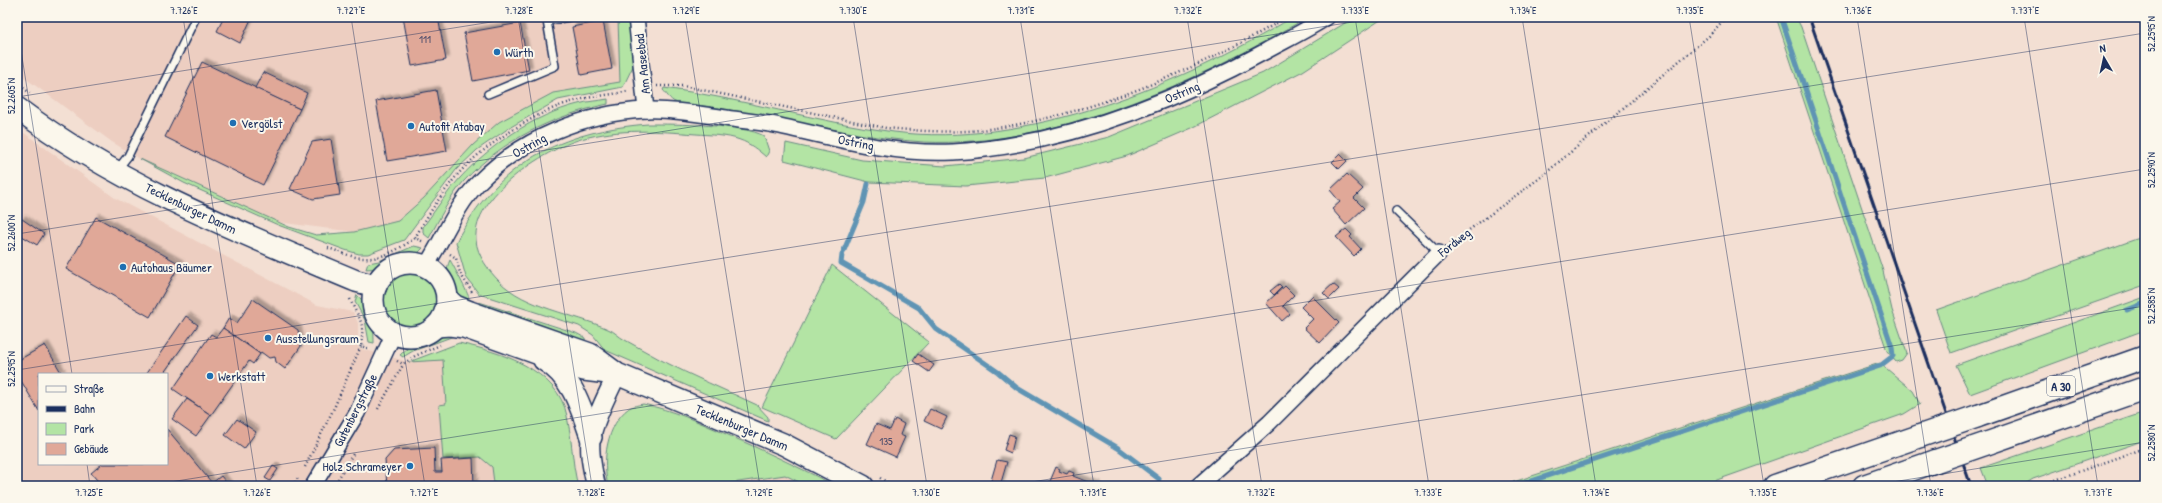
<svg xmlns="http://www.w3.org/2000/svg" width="2162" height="503" font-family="'Patrick Hand',sans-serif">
<defs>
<filter id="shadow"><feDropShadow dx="3.5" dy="-3.5" stdDeviation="1" flood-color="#0004"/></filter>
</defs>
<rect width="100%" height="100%" fill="#f3dfd3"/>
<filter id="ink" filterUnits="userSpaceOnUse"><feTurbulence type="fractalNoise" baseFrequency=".025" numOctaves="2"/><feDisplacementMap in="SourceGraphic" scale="8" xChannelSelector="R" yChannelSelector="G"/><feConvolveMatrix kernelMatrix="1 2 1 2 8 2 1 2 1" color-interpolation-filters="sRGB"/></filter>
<g filter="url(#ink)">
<g fill="#edcec1" fill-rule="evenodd">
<polygon points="17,17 618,17 620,82 553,93 499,122 424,198 398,221 354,232 277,222 140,159 112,142 17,72"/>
<path d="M17 128 115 198 317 305 353 312 358 323V348L409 362 459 343 477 347 531 368 552 386 564 404 577 486H17ZM39 374H167V464H39Z"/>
<polygon points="785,475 807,486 712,486 714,484"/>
</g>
<g fill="#b3e4a4" stroke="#678a81">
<path d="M1293 17H1308C1199 81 1054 148 924 142 872 139 820 126 769 117 748 113 727 109 705 106 696 105 683 106 675 102 670 100 666 93 663 90L664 88C741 98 816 122 894 132 1026 149 1182 84 1293 17Z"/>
<polygon points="1355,17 1385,17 1303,71 1192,128 1127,156 1045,178 966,186 869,182 784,160 786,143 862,160 945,166 1024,158 1109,137 1263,73"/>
<polygon points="1776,17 1796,17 1801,27 1883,271 1892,310 1907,353 1902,360 1896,362 1887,351"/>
<polygon points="618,19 632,24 635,62 623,87 558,100 509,128 477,150 456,170 404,240 368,254 359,254 345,250 278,225 184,183 140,159 289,227 316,235 354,232 398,221 424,198 473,145 499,122 553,93 620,82"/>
<path d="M608 99V104C555 115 502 140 464 181 449 198 440 218 429 238L423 233V227C435 211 446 193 460 178 490 145 534 115 578 104 588 101 598 101 608 99Z"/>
<path d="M648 124C674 124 744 124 764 136L769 151 766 157C758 150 749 143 740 140 727 135 710 135 696 134 658 131 619 128 581 139 544 150 472 196 476 240 477 255 489 271 499 281 525 308 575 314 608 329 614 331 619 337 625 340 637 347 649 353 661 360 692 376 725 390 757 405L768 417V421L605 350 593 335 579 326 479 294 466 277 456 242C497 163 561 131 648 124Z"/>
<polygon points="2145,236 2145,285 1951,353 1936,310"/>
<polygon points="414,246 423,248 415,256 393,261 383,268 366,269 368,263 379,261"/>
<path d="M450 260C452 263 469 295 469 298 469 300 469 302 468 304 454 293 441 278 450 260Z"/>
<polygon points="832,265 929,342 836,439 762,407"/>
<circle cx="410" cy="300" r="26"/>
<path d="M357 295C372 309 374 324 374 343L369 342 365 320 355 302Z"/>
<polygon points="2145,297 2145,330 1970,394 1956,365"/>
<polygon points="479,302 576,333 585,338 586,348 477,308"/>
<path d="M440 332 454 336 413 351 403 357 400 355C411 343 427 341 440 332Z"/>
<path d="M459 343C500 352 558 369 567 416 572 438 572 461 577 483L575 486H497L494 483 492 467 480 457 443 459 439 405 446 404 443 360 409 362Z"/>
<polygon points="1880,363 1913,391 1920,404 1904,414 1700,486 1501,486"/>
<path d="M643 404C672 410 699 422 726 434 763 450 800 468 836 486H807L785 475 712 486H608C602 461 606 425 629 408 632 406 639 405 643 404Z"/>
<polygon points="2145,412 2145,440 2033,479 2022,486 1988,486 1981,468"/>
</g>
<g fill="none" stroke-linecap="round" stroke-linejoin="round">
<g stroke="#5f94b4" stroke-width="5">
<polyline points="868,184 864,202 842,255 841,263 919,308 936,329 998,372 1017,388 1118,448 1159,479"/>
<polyline points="2127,310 2145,303"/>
<polyline points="1516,486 1880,366 1893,356 1892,347 1781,17"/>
</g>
</g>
<g fill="#e0a898" stroke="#1b2f5e" filter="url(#shadow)">
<polygon points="224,17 252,17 240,43 217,31"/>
<polygon points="403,17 438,17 446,60 412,66"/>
<polygon points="603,21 612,69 581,75 572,27"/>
<polygon points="520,23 529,70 473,81 464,33"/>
<polygon points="202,62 300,109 263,185 165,137"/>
<polygon points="263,72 307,93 300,109 255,88"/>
<polygon points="436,90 447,151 387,161 376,101"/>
<polygon points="331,139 340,195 313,199 290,189 312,142"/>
<polygon points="1340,154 1347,161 1339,169 1332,162"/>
<polygon points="1347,174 1363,189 1354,198 1364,208 1346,225 1332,209 1340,202 1330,190"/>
<polygon points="96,217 180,264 150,317 66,269"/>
<polygon points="22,219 44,234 37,245 17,233 17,226"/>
<polygon points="1346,229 1352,235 1350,237 1361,249 1354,256 1336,237"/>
<polygon points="1279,284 1282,287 1274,295 1270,291"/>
<polygon points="1333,284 1339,289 1329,299 1323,293"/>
<polygon points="1285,286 1294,295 1283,306 1290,314 1282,321 1266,303"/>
<polygon points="1312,296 1339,323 1320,343 1304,328 1313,319 1301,307"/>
<polygon points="253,299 298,330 301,346 285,369 276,362 275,357 269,358 261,352 260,354 223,328 229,318 237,323"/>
<polygon points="186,316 198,325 163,374 146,374"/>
<polygon points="223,328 260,354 253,364 249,361 211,415 173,389 211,334 216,337"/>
<polygon points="45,345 62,374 39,374 39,411 17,374 17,361"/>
<polygon points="918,354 934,365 929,372 913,361"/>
<polygon points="187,399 211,415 196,436 172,419"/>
<polygon points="930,409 947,417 941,429 924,421"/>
<polygon points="237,419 256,432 244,449 225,435"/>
<polygon points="895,419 904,424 900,435 905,437 896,457 867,444 876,424 890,430"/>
<polygon points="167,429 212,483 208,486 102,486 91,473 102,464 167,464"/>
<polygon points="1009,434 1015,436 1011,453 1004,450"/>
<polygon points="434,448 435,472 442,472 441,460 473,458 474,486 387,486 385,460 394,450"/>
<polygon points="997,460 1007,462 1000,486 990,484"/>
<polygon points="273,466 278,469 270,481 265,478"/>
<polygon points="1056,467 1060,469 1059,471 1067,474 1069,471 1074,473 1073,476 1098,486 1048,486"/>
<polygon points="221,476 229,486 208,486 212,483"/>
</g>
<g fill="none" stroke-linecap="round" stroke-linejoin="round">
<g stroke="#1b2f5e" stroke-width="10">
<g id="service">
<polyline points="488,94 555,66 547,21 569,17"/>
<polyline points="117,170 128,156 196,17"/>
<polyline points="1396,211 1439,253"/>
</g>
</g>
<g stroke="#1b2f5e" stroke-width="18">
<g id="minor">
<polyline points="636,17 646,110"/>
<path d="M426 266C444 238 456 206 479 182 522 138 585 113 646 110 672 109 699 114 726 118 744 121 762 122 780 126 837 139 895 155 953 152 1064 145 1169 104 1266 51 1286 40 1307 30 1327 17"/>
<polyline points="313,486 357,413 394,333"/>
<polyline points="1198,486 1269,423 1439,253"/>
</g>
</g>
<g stroke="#1b2f5e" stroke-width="21">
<path id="tertiary" d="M596 486C593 471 588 452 591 437 596 415 608 394 617 374"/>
</g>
<g stroke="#1b2f5e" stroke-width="24">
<g id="secondary">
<path d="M17 108C119 185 239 232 356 281L376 286"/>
<circle cx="410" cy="300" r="37"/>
<polyline points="447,299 455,306 470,312 590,354 617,374 783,444 863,486"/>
<polyline points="436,326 450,325 464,327 584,370 616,374"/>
<path d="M544 360C573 377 581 408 591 437"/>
</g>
</g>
<g stroke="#1b2f5e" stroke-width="25">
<g id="motorway">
<polyline points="1978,416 2145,357"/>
<polyline points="1988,443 2145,388"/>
<polyline points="1775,486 1920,436"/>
<polyline points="1864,486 1936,461"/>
</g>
</g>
<g stroke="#1b2f5e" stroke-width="2.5" stroke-dasharray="1 3" stroke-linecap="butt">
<polyline points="17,83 30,93"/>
<path d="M657 86H683L886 128C918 131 949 133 980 130 1083 119 1198 70 1287 17"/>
<path d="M415 238C427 216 442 193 459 173 483 146 540 109 575 101 592 96 611 95 629 91"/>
<polyline points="1450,244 1541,177 1709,36 1726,17"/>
<path d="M328 248C339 251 352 258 364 258 381 260 401 248 415 238L424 242"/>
<polyline points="450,254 456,258 460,273 472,292"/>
<path d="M350 299C359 321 365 318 361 346L370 349"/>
<polyline points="397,361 403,364 415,356 440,345"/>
<polyline points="378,409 403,365"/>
<polyline points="305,467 334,408 361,346"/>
<polyline points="880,478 894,486"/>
<polyline points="293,486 299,476"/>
<polyline points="334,486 353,454"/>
<polyline points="2045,486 2050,482 2145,448"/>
</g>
<use href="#service" stroke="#fbf7ec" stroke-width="7"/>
<use href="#minor" stroke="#fbf7ec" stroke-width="15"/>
<use href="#tertiary" stroke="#fbf7ec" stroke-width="18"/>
<use href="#secondary" stroke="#fbf7ec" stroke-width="21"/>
<use href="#motorway" stroke="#fbf7ec" stroke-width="22"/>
<polyline stroke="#1b2f5e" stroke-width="3" points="1809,17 1971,486"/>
<g stroke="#1b2f5e" stroke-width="25" stroke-linecap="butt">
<g id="motorway-bridge">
<polyline points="1920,436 1978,416"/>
<polyline points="1936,461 1988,443"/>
</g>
</g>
<use href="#motorway-bridge" stroke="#fbf7ec" stroke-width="22"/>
</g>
</g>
<path fill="none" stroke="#1b2f5e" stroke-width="1" stroke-opacity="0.45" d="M183 17 257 486M351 17 425 486M518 17 592 486M685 17 760 486M853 17 927 486M1020 17 1094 486M1187 17 1262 486M1355 17 1429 486M1522 17 1596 486M1689 17 1764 486M1857 17 1931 486M2024 17 2098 486M17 25 72 374M17 97 523 17M17 234 1384 17M17 370 2145 33M87 464 90 486M145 486 2145 169M1006 486 2145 306M1867 486 2145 442"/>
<g fill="#1f6fb2" stroke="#fbf7ec" stroke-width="1.5">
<circle cx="497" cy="52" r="4"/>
<circle cx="233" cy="123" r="4"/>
<circle cx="411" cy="126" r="4"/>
<circle cx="123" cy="267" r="4"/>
<circle cx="268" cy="338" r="4"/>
<circle cx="210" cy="376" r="4"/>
<circle cx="410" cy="466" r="4"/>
</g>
<g text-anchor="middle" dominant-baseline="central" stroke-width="4" stroke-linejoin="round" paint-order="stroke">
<g font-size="11" fill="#4c4d6c">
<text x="425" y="39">111</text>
<text x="886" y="441">135</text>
</g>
<rect fill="#fbf7ec" stroke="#5e6b89" stroke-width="1" x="2047" y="376" width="28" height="20" rx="3"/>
<g font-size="12" font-weight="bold" fill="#1b2f5e">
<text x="2061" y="386">A 30</text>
</g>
<g font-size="13" fill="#1b2f5e" stroke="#fbf7ec" text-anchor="start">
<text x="505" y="52">Würth</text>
<text x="241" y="123">Vergölst</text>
<text x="419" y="126">Autofit Atabay</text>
<text x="131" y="267">Autohaus Bäumer</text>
<text x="276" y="338">Ausstellungsraum</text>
<text x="218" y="376">Werkstatt</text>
<text x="402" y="466" text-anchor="end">Holz Schrameyer</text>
</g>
<g font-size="13" fill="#1b2f5e" stroke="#fbf7ec">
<text transform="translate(642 64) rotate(-96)">Am Aaseebad</text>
<text transform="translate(1182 92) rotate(-23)">Ostring</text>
<text transform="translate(856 142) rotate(11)">Ostring</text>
<text transform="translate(529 145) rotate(-29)">Ostring</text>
<text transform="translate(191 208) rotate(26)">Tecklenburger Damm</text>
<text transform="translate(1454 242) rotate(-38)">Fordweg</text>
<text transform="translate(355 410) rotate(-63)">Gutenbergstraße</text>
<text transform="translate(742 427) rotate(23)">Tecklenburger Damm</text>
</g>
</g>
<rect width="2162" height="503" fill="none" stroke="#fbf7ec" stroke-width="44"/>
<rect x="38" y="373" width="130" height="92" fill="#fbf7ec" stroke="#a1a7b3"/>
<rect x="46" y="386" width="20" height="6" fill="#fbf7ec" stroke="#a1a7b3"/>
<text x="74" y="393" font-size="12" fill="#1b2f5e">Straße</text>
<rect x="46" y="406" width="20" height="6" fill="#1b2f5e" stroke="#a1a7b3"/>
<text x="74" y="413" font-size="12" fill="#1b2f5e">Bahn</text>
<rect x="46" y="423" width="20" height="12" fill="#b3e4a4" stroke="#a1a7b3"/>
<text x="74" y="433" font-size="12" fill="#1b2f5e">Park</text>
<rect x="46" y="443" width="20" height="12" fill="#e0a898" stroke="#a1a7b3"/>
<text x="74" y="453" font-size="12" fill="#1b2f5e">Gebäude</text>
<g transform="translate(2104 58) rotate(351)" stroke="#fbf7ec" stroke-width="3" paint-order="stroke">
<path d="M0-3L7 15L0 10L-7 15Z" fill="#1b2f5e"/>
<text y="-6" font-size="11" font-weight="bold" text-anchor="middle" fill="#1b2f5e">N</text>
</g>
<rect x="22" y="22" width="2118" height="459" fill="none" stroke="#1b2f5e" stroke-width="1.5"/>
<g font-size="10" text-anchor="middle" fill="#1b2f5e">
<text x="184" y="14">7.726°E</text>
<text x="351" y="14">7.727°E</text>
<text x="519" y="14">7.728°E</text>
<text x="686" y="14">7.729°E</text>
<text x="853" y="14">7.730°E</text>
<text x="1021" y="14">7.731°E</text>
<text x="1188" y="14">7.732°E</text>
<text x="1355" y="14">7.733°E</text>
<text x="1523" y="14">7.734°E</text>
<text x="1690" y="14">7.735°E</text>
<text x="1858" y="14">7.736°E</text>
<text x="2025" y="14">7.737°E</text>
<text transform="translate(2151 34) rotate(-90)" y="4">52.2595°N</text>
<text transform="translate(11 96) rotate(-90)" y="4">52.2605°N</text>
<text transform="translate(2151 170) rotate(-90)" y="4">52.2590°N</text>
<text transform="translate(11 233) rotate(-90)" y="4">52.2600°N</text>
<text transform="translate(2151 306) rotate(-90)" y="4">52.2585°N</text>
<text transform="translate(11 369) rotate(-90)" y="4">52.2595°N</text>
<text transform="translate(2151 443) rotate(-90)" y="4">52.2580°N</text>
<text x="89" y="496">7.725°E</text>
<text x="257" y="496">7.726°E</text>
<text x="424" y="496">7.727°E</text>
<text x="591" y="496">7.728°E</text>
<text x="759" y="496">7.729°E</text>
<text x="926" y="496">7.730°E</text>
<text x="1093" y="496">7.731°E</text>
<text x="1261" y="496">7.732°E</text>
<text x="1428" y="496">7.733°E</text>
<text x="1596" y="496">7.734°E</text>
<text x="1763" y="496">7.735°E</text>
<text x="1930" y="496">7.736°E</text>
<text x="2098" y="496">7.737°E</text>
</g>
</svg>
